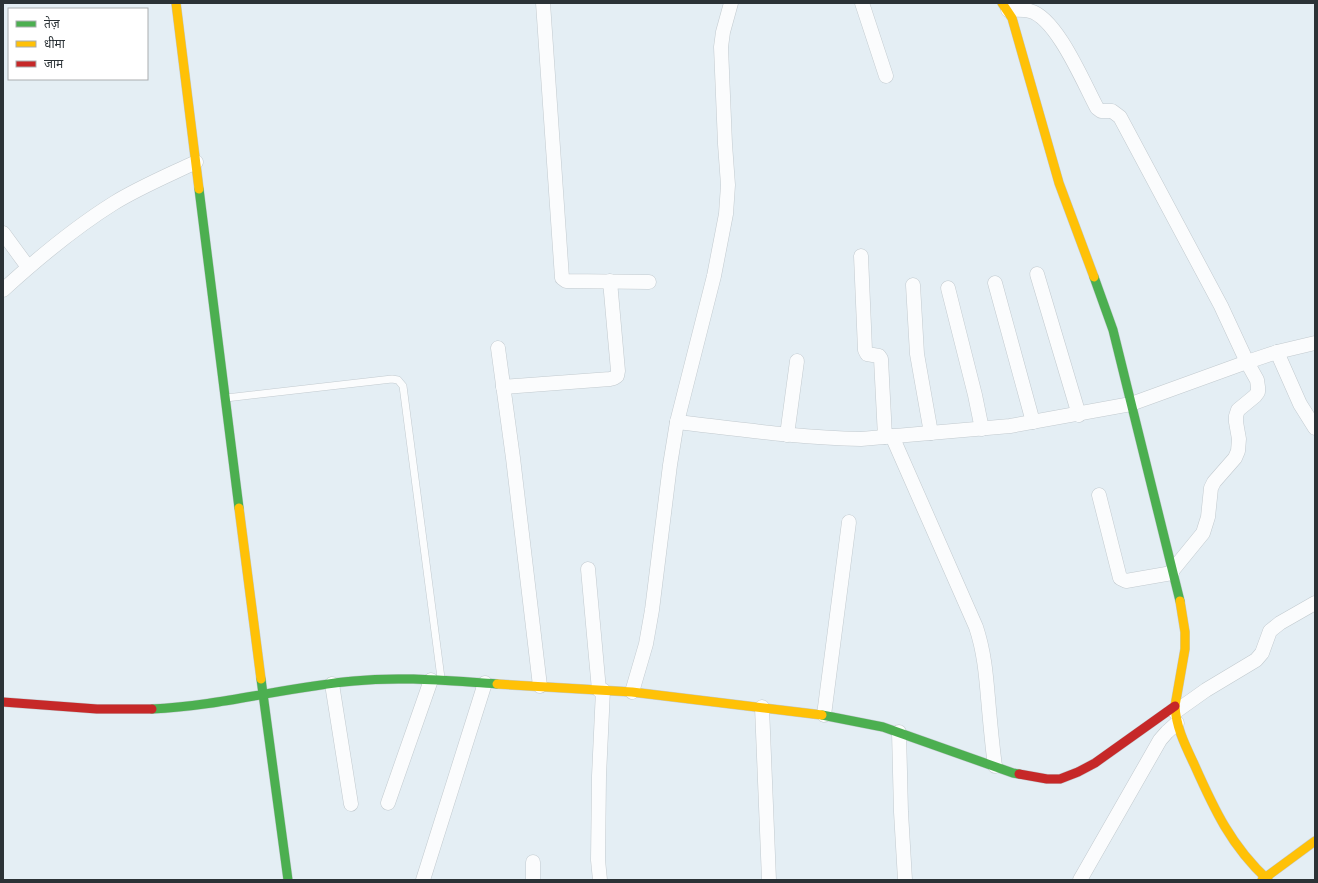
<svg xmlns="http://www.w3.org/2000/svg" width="1318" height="883" font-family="Lato,'Noto Sans Devanagari',sans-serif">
<rect width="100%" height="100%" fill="#e4eef4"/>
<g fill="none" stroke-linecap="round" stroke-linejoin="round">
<g stroke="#c2cacf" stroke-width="8">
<polyline id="lane" points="226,398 392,379 398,380 403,386 441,678"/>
</g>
<g stroke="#c2cacf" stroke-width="15">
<g id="street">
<polyline points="543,3 562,278 566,281 649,282"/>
<polyline points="862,3 886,76"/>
<path d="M1008 10C1015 10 1023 9 1030 11 1057 18 1084 84 1097 108L1101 111H1112L1120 117 1221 306 1247 362 1257 380 1258 387V392L1255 396 1238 410 1236 416V422L1239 439 1238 451 1235 458 1214 482 1211 488 1208 517 1203 533 1172 571"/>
<polyline points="3,233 28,267"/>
<polyline points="861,256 865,350 867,354 879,356 881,359 885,437"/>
<polyline points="1037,274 1079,415"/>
<polyline points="995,283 1033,422"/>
<polyline points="913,285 917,354 931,433"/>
<polyline points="948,288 975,395 982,429"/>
<path d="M3 290C37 259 74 228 114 203 140 187 169 175 196 162"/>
<polyline points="498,348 513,458 540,686"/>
<polyline points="1277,352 1300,404 1315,428"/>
<polyline points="503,387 610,379 614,378 617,376 618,371 610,281"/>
<path d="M677 422C738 429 799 438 861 439L1010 426 1131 404 1247 362 1277 352 1315 343"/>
<polyline points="787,435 797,361"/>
<path d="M892 436 976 627C984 651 986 674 988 698 990 721 992 744 995 766"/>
<polyline points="1099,495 1120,578 1126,581 1172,573"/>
<polyline points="588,569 599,690"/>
<polyline points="332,684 351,804"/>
<polyline points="632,692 646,644 652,610 670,465 677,422 714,276 726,214 728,185 725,144 721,47 723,32 731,3"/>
<polyline points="762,707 769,880"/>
<polyline points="1175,712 1206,690 1256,660 1262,653 1270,631 1280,623 1315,603"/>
<polyline points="824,715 849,522"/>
<polyline points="899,732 901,812 905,880"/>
<polyline points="388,803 431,680"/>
<polyline points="423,880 485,683"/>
<polyline points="533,880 533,862"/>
<polyline points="600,880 598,860 599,776 603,690"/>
<polyline points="1080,880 1160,740 1167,732 1177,723"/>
</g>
</g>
<g stroke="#c2cacf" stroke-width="10">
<g id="fast">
<polyline points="199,189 239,508"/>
<polyline points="1094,277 1113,330 1180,601"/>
<polyline points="261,679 288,880"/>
<path d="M152 709C220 706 286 687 354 681 402 676 449 681 497 684"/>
<polyline points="822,715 883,727 1013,773 1019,774"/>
</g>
</g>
<g stroke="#c2cacf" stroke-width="10">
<g id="slow">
<polyline points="176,3 199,189"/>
<polyline points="1002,3 1012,18 1059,183 1094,277"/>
<polyline points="239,508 261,679"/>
<path d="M1180 601 1185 632V649L1175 706C1176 727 1185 745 1194 764 1214 809 1231 846 1268 880"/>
<polyline points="497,684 632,692 822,715"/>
<polyline points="1262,880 1315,841"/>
</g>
</g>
<g stroke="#c2cacf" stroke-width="10">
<g id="jam">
<polyline points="3,702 97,709 152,709"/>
<polyline points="1019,774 1047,779 1060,779 1078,772 1095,763 1175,706"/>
</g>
</g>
<use href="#lane" stroke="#fbfcfd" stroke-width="7"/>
<use href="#street" stroke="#fbfcfd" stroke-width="14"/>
<use href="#fast" stroke="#4caf50" stroke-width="9"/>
<use href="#slow" stroke="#ffc107" stroke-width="9"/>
<use href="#jam" stroke="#c62828" stroke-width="9"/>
</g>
<rect width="1318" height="883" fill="none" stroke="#2b3236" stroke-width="8"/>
<rect x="8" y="8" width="140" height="72" fill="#ffffff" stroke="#aaadaf"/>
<rect x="16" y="21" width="20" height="6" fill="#4caf50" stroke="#aaadaf"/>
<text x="44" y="28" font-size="12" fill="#2b3236">तेज़</text>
<rect x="16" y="41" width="20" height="6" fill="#ffc107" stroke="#aaadaf"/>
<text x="44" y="48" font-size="12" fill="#2b3236">धीमा</text>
<rect x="16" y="61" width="20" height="6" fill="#c62828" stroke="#aaadaf"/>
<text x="44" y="68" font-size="12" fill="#2b3236">जाम</text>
</svg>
